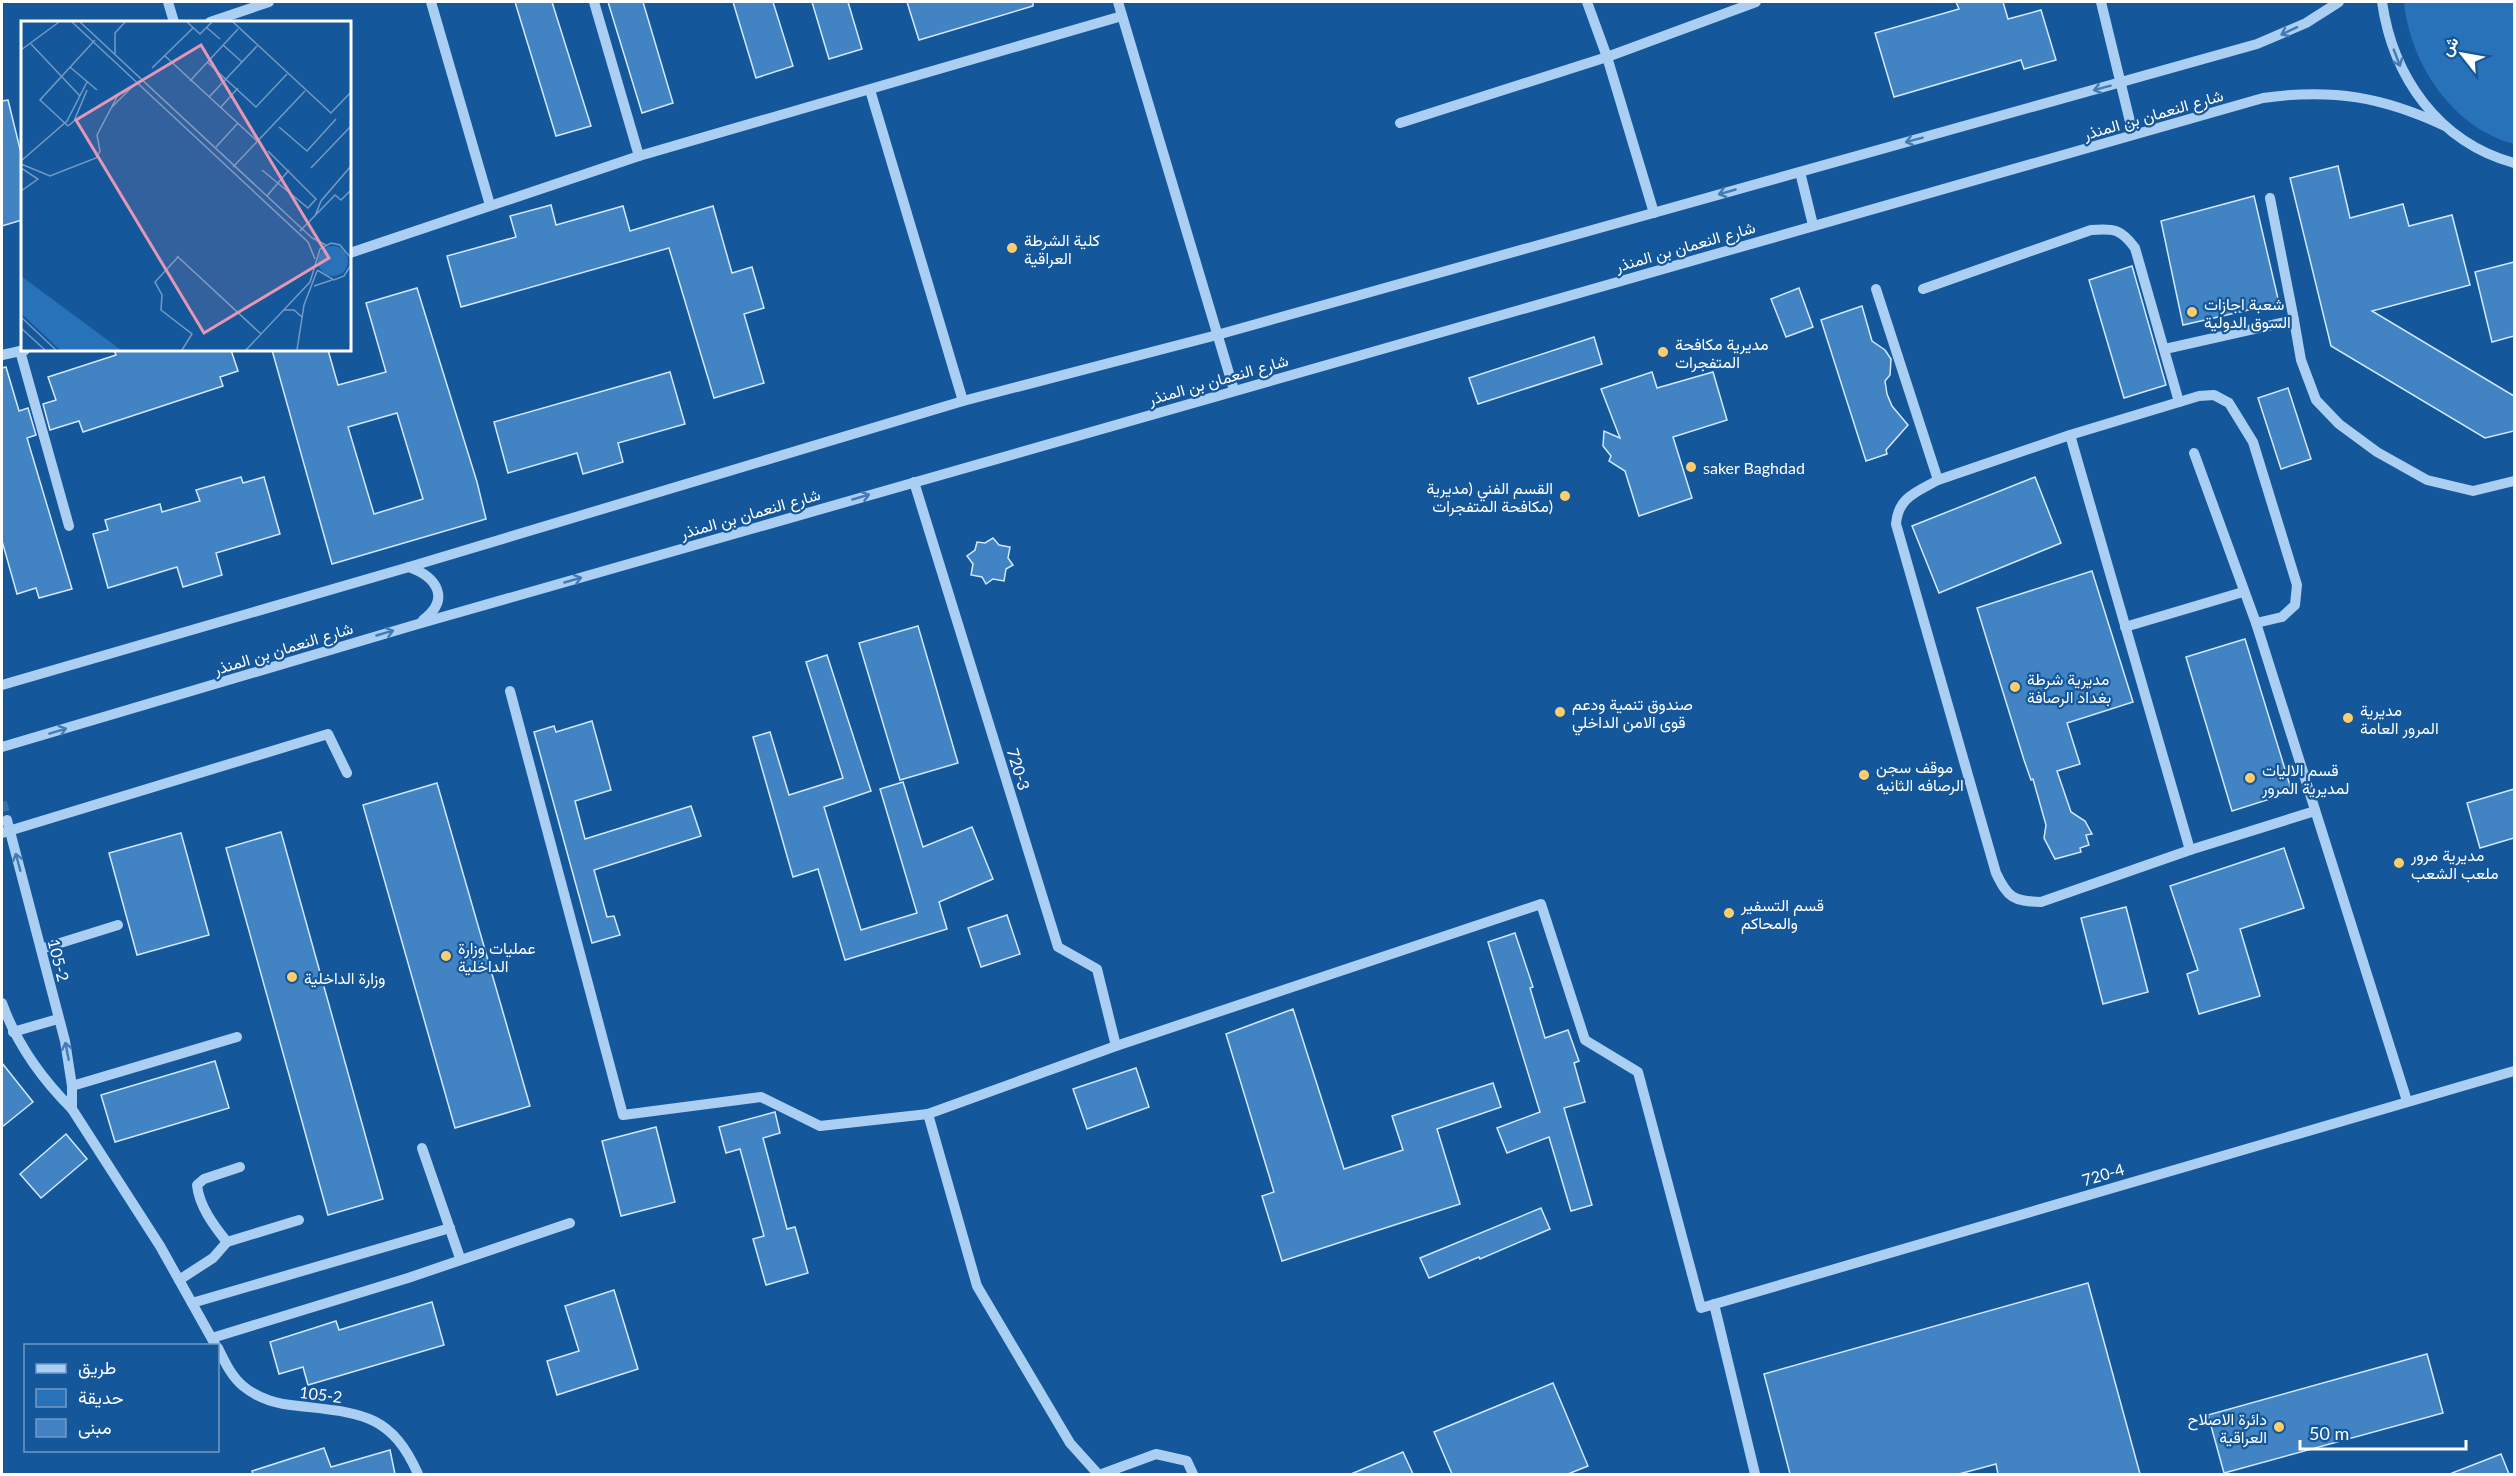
<svg xmlns="http://www.w3.org/2000/svg" width="2516" height="1476" font-family="Lato,Vazirmatn,sans-serif">
<rect width="100%" height="100%" fill="#15579b"/>
<path fill="#2872b9" d="M2404 2H2514V144C2452 128 2410 63 2404 2Z"/>
<g fill="#4283c4" stroke="#d2e8fd" stroke-width="1.5" fill-rule="evenodd">
<polygon points="515,2 552,2 591,126 556,136"/>
<polygon points="608,2 643,2 673,103 642,113"/>
<polygon points="733,2 773,2 793,66 756,78"/>
<polygon points="812,2 848,2 862,49 829,59"/>
<polygon points="907,2 1033,2 1033,6 919,40"/>
<polygon points="1956,2 2003,2 2008,19 2041,10 2056,60 2024,69 2021,60 1894,97 1875,33 1959,9"/>
<polygon points="8,100 22,157 22,220 2,226 2,101"/>
<polygon points="2338,166 2350,218 2403,204 2409,226 2452,215 2470,285 2372,311 2514,396 2514,431 2485,438 2331,346 2290,178"/>
<polygon points="2254,196 2279,303 2183,325 2161,221"/>
<polygon points="551,205 556,225 623,206 630,231 713,206 732,273 752,267 764,308 744,314 764,383 714,398 669,248 461,307 447,256 516,237 510,216"/>
<polygon points="2514,262 2514,336 2492,342 2475,272"/>
<polygon points="2132,266 2166,385 2124,398 2089,280"/>
<path d="M417 288 477 482 486 519 332 564 272 350H328L338 385 386 372 366 303ZM397 413 423 499 374 514 348 427Z"/>
<polygon points="1799,288 1813,327 1786,337 1771,299"/>
<polygon points="1862,306 1872,341 1885,350 1891,359 1890,375 1885,381 1887,394 1892,406 1908,425 1886,450 1887,454 1866,461 1821,320"/>
<polygon points="1594,337 1602,364 1478,404 1469,378"/>
<polygon points="114,350 231,350 238,371 220,377 223,386 83,432 79,421 50,430 43,404 56,400 48,377 116,355"/>
<polygon points="6,367 19,411 28,408 36,435 27,438 72,589 39,598 36,588 17,594 2,541 2,368"/>
<polygon points="670,372 685,424 618,443 623,462 583,474 577,453 508,473 494,422"/>
<polygon points="1652,372 1657,388 1713,372 1727,420 1673,437 1692,498 1639,516 1625,471 1609,461 1611,456 1603,446 1604,431 1620,438 1601,389"/>
<polygon points="2288,388 2311,459 2281,469 2258,398"/>
<polygon points="241,477 243,483 264,477 280,534 216,553 222,575 183,587 177,567 108,588 93,534 108,530 105,520 160,504 162,512 200,501 196,490"/>
<polygon points="2035,477 2061,543 1939,593 1912,526"/>
<polygon points="993,538 999,545 1010,547 1008,558 1013,565 1006,569 1004,581 993,579 986,584 982,577 971,575 973,564 967,556 975,550 977,542 985,543"/>
<polygon points="2092,571 2133,702 2067,723 2080,764 2057,771 2071,812 2085,821 2092,834 2086,835 2089,845 2080,848 2081,852 2055,859 2044,838 2046,825 2033,779 2031,780 2024,760 1977,608"/>
<polygon points="918,626 958,763 900,780 859,643"/>
<polygon points="2245,639 2292,792 2232,811 2186,657"/>
<polygon points="827,655 871,791 824,807 861,930 917,913 880,789 903,782 923,847 972,827 993,879 939,902 947,929 845,960 818,869 793,877 753,737 770,732 789,795 843,778 806,662"/>
<polygon points="592,721 611,790 575,801 585,839 691,806 701,836 594,870 607,917 614,916 620,935 592,943 534,732 554,726 556,732"/>
<polygon points="437,783 530,1106 455,1128 363,805"/>
<polygon points="2514,789 2514,838 2480,848 2467,803"/>
<polygon points="281,832 383,1199 328,1215 226,848"/>
<polygon points="181,833 209,935 137,955 109,853"/>
<polygon points="2284,848 2304,908 2240,929 2260,996 2199,1014 2187,974 2198,970 2170,886"/>
<polygon points="2126,907 2148,992 2103,1004 2081,918"/>
<polygon points="1007,915 1020,954 981,967 968,928"/>
<polygon points="1515,933 1533,987 1530,988 1545,1038 1568,1030 1579,1061 1574,1063 1585,1102 1564,1108 1592,1205 1571,1211 1549,1137 1507,1153 1497,1128 1540,1112 1488,942"/>
<polygon points="1293,1009 1344,1169 1403,1150 1392,1116 1493,1083 1501,1107 1437,1129 1460,1204 1282,1261 1262,1196 1274,1192 1226,1034"/>
<polygon points="215,1061 229,1108 115,1142 101,1095"/>
<polygon points="2,1063 33,1102 2,1127"/>
<polygon points="1136,1068 1149,1107 1087,1129 1073,1089"/>
<polygon points="775,1112 780,1133 763,1138 787,1229 795,1227 808,1273 766,1285 753,1239 764,1236 740,1149 726,1153 719,1127"/>
<polygon points="656,1127 675,1202 621,1216 602,1141"/>
<polygon points="66,1134 87,1159 41,1198 20,1174"/>
<polygon points="1541,1208 1550,1229 1480,1259 1479,1257 1429,1278 1420,1258"/>
<polygon points="2088,1283 2140,1474 1998,1474 1996,1464 1959,1474 1790,1474 1764,1374"/>
<polygon points="614,1290 638,1369 557,1395 547,1361 579,1351 565,1306"/>
<polygon points="432,1302 444,1345 308,1385 303,1367 279,1374 270,1342 336,1321 339,1330"/>
<polygon points="2427,1354 2443,1413 2224,1473 2208,1415"/>
<polygon points="1553,1383 1588,1466 1568,1474 1452,1474 1434,1432"/>
<polygon points="324,1448 331,1467 390,1450 395,1474 253,1474 252,1471"/>
<polygon points="1403,1452 1413,1474 1351,1474"/>
<polygon points="2501,1454 2509,1474 2453,1474 2452,1473"/>
</g>
<g fill="none" stroke-linecap="round" stroke-linejoin="round">
<polyline stroke="#3870aa" stroke-width="10" stroke-dasharray="10 5" stroke-linecap="butt" points="2,802 7,820"/>
<g stroke="#aacff3" stroke-width="10">
<polyline points="168,2 174,22"/>
<polyline points="431,2 490,205"/>
<polyline points="594,2 639,156"/>
<polyline points="1118,2 1234,390"/>
<polyline points="1587,2 1607,57 1654,213"/>
<polyline points="2101,2 2133,134"/>
<path d="M2382 2C2393 77 2438 142 2514 163"/>
<polyline points="210,22 269,2"/>
<polyline points="870,90 963,401"/>
<polyline points="1400,123 1607,57 1756,2"/>
<polyline points="1800,172 1813,225"/>
<polyline points="350,253 639,156 1122,16"/>
<polyline points="1876,289 1938,480 2070,435 2199,396 2214,395 2229,403 2253,442 2297,585 2295,605 2282,617 2256,623"/>
<path d="M1923 289 2091 230C2114 228 2121 229 2135 248L2179 402"/>
<polyline points="2294,320 2301,360 2316,400 2339,424 2377,452 2427,480 2473,491 2514,481"/>
<polyline points="2165,349 2294,320 2270,198"/>
<polyline points="20,351 69,526"/>
<polyline points="2,355 25,350"/>
<polyline points="2070,435 2190,850"/>
<polyline points="2194,453 2256,623 2407,1101"/>
<path d="M1938 480C1917 492 1898 497 1896 524L1996 873C2008 898 2013 901 2041 902L2190 850 2315 811"/>
<polyline points="914,482 1058,947 1097,969 1116,1046"/>
<path d="M409 567C437 577 451 599 423 620"/>
<polyline points="2125,627 2243,592"/>
<polyline points="2,685 409,567 963,401 1217,335 2257,44 2306,23 2339,2"/>
<polyline points="510,691 623,1115 761,1097 820,1126 928,1114"/>
<path d="M2 747 418 624 2263 98C2332 88 2383 97 2445 126"/>
<polyline points="7,820 65,1041 72,1086 72,1109"/>
<polyline points="2,833 328,734 347,773"/>
<polyline points="41,949 118,925"/>
<path d="M2 1003C17 1045 41 1078 72 1109L160 1246 216 1346"/>
<polyline points="13,1032 58,1019"/>
<polyline points="72,1086 237,1037"/>
<polyline points="422,1148 460,1258"/>
<path d="M227 1242C214 1226 199 1206 197 1185L204 1179 240 1167"/>
<polyline points="179,1280 213,1258 227,1242 299,1220"/>
<polyline points="192,1303 450,1228"/>
<polyline points="1714,1304 1755,1474"/>
<polyline points="212,1338 408,1278 570,1223"/>
<path d="M218 1348C225 1362 231 1376 243 1386 260 1400 278 1404 299 1406 360 1413 391 1413 418 1474"/>
<polyline points="1098,1474 1070,1443 977,1286 928,1114 1116,1046 1541,904 1585,1040 1638,1072 1701,1308 2514,1071"/>
<polyline points="1102,1474 1156,1454 1187,1461 1193,1474"/>
</g>
</g>
<defs><path id="oneway-shaft" d="M-6 0H5M1.5-3L5.5 0L1.5 3" fill="none" stroke-width="1.6" stroke-linecap="round" stroke-linejoin="round" transform="scale(1.5)"/></defs>
<g stroke="#427bb5">
<use href="#oneway-shaft" transform="translate(2289 31) rotate(155)"/>
<use href="#oneway-shaft" transform="translate(2397 58) rotate(69)"/>
<use href="#oneway-shaft" transform="translate(2102 88) rotate(165)"/>
<use href="#oneway-shaft" transform="translate(1914 140) rotate(165)"/>
<use href="#oneway-shaft" transform="translate(1727 192) rotate(164)"/>
<use href="#oneway-shaft" transform="translate(861 497) rotate(-16)"/>
<use href="#oneway-shaft" transform="translate(573 580) rotate(-16)"/>
<use href="#oneway-shaft" transform="translate(385 633) rotate(-16)"/>
<use href="#oneway-shaft" transform="translate(58 731) rotate(-17)"/>
<use href="#oneway-shaft" transform="translate(18 862) rotate(-105)"/>
<use href="#oneway-shaft" transform="translate(67 1051) rotate(-101)"/>
</g>
<g fill="#ffcd6c" stroke="#15579b" stroke-width="2">
<circle cx="1012" cy="248" r="6"/>
<circle cx="2192" cy="312" r="6"/>
<circle cx="1663" cy="352" r="6"/>
<circle cx="1691" cy="467" r="6"/>
<circle cx="1565" cy="496" r="6"/>
<circle cx="2015" cy="687" r="6"/>
<circle cx="1560" cy="712" r="6"/>
<circle cx="2348" cy="718" r="6"/>
<circle cx="1864" cy="775" r="6"/>
<circle cx="2250" cy="778" r="6"/>
<circle cx="2399" cy="863" r="6"/>
<circle cx="1729" cy="913" r="6"/>
<circle cx="446" cy="956" r="6"/>
<circle cx="292" cy="977" r="6"/>
<circle cx="2279" cy="1427" r="6"/>
</g>
<g text-anchor="middle" dominant-baseline="central" stroke-width="4.5" stroke-linejoin="round" paint-order="stroke">
<g font-size="16" fill="#fff" stroke="#15579b">
<text transform="translate(2153 114) rotate(-16)">شارع النعمان بن المنذر</text>
<text transform="translate(1685 246) rotate(-16)">شارع النعمان بن المنذر</text>
<text transform="translate(1218 379) rotate(-16)">شارع النعمان بن المنذر</text>
<text transform="translate(750 513) rotate(-16)">شارع النعمان بن المنذر</text>
<text transform="translate(283 648) rotate(-17)">شارع النعمان بن المنذر</text>
<text transform="translate(1019 769) rotate(73)">720-3</text>
<text transform="translate(59 960) rotate(76)">105-2</text>
<text transform="translate(2103 1174) rotate(-16)">720-4</text>
<text transform="translate(321 1394) rotate(7)">105-2</text>
</g>
<g font-size="16" fill="#fff" stroke="#15579b" text-anchor="start">
<text x="1024" y="239">كلية الشرطة<tspan x="1024" dy="18">العراقية</tspan></text>
<text x="2204" y="303">شعبة اجازات<tspan x="2204" dy="18">السوق الدولية</tspan></text>
<text x="1675" y="343">مديرية مكافحة<tspan x="1675" dy="18">المتفجرات</tspan></text>
<text x="1703" y="467">saker Baghdad</text>
<text x="1553" y="487" text-anchor="end">القسم الفني (مديرية<tspan x="1553" dy="18">مكافحة المتفجرات)</tspan></text>
<text x="2027" y="678">مديرية شرطة<tspan x="2027" dy="18">بغداد الرصافة</tspan></text>
<text x="1572" y="703">صندوق تنمية ودعم<tspan x="1572" dy="18">قوى الامن الداخلي</tspan></text>
<text x="2360" y="709">مديرية<tspan x="2360" dy="18">المرور العامة</tspan></text>
<text x="1876" y="766">موقف سجن<tspan x="1876" dy="18">الرصافه الثانيه</tspan></text>
<text x="2262" y="769">قسم الاليات<tspan x="2262" dy="18">لمديرية المرور</tspan></text>
<text x="2411" y="854">مديرية مرور<tspan x="2411" dy="18">ملعب الشعب</tspan></text>
<text x="1741" y="904">قسم التسفير<tspan x="1741" dy="18">والمحاكم</tspan></text>
<text x="458" y="947">عمليات وزارة<tspan x="458" dy="18">الداخلية</tspan></text>
<text x="304" y="977">وزارة الداخلية</text>
<text x="2267" y="1418" text-anchor="end">دائرة الاصلاح<tspan x="2267" dy="18">العراقية</tspan></text>
</g>
</g>
<g transform="translate(21 21)">
<rect width="330" height="330" fill="#15579b"/>
<path d="M297 240a15 15 0 1 1 30 0a15 15 0 1 1-30 0ZM0 255 100 329H39L0 292Z" fill="#2872b9"/>
<path fill="none" stroke="#739ac3" stroke-width="1.5" d="M51 1 287 221 294 238M59 1 291 217 305 224M166 1 179 13 191 1M212 1 310 92 330 71M185 6 199 18M10 23 59 75M202 24 221 41M0 29 38 1M94 33V12L104 1M144 35 236 120M186 41 235 86 266 53M49 46 76 69M131 47 172 7M169 60 217 8M188 76 236 25M200 86 217 67M90 87 111 66M47 105 19 79 74 19M47 105 53 100 66 69M258 106 286 130 315 98M195 126 217 102M0 140 46 100 66 61M0 143 29 155 75 137 79 130 76 114 98 72M212 146 284 70M0 147 17 158 0 170M290 147 330 105M241 149 287 187 295 178 247 130M246 175 268 149M294 195 300 180 330 145M279 210 314 174 320 179 330 169M156 235 240 313M157 236 134 261 141 274 140 289 171 313 161 329M296 249 313 259 323 255 330 244M293 265 311 259M263 289H273L281 296M0 296 35 329M0 307 24 329M225 329 289 261 299 228 310 222 319 224 330 237M276 329 283 284 296 250"/>
<path fill="#e497b5" fill-opacity="0.15" stroke="#e497b5" stroke-width="3" d="M180 24 308 237 183 312 55 99Z"/>
<rect width="330" height="330" fill="none" stroke="#fff" stroke-width="3"/>
</g>
<rect width="2516" height="1476" fill="none" stroke="#ffffff" stroke-width="6"/>
<rect x="24" y="1344" width="195" height="108" fill="#15579b" stroke="#739ac3" stroke-width="1.5"/>
<rect x="36" y="1364" width="30" height="9" fill="#aacff3" stroke="#739ac3" stroke-width="1.5"/>
<text x="78" y="1374" font-size="18" fill="#ffffff">طريق</text>
<rect x="36" y="1389" width="30" height="18" fill="#2872b9" stroke="#739ac3" stroke-width="1.5"/>
<text x="78" y="1404" font-size="18" fill="#ffffff">حديقة</text>
<rect x="36" y="1419" width="30" height="18" fill="#4283c4" stroke="#739ac3" stroke-width="1.5"/>
<text x="78" y="1434" font-size="18" fill="#ffffff">مبنى</text>
<g transform="translate(2462 54) rotate(301)" stroke="#15579b" stroke-width="4.5" paint-order="stroke">
<path d="M0-4.5L10 22L0 15L-10 22Z" fill="#ffffff"/>
<text y="-9" font-size="16" font-weight="bold" text-anchor="middle" fill="#ffffff">ش</text>
</g>
<path d="M2300 1440v9h166v-9" fill="none" stroke="#ffffff" stroke-width="3"/>
<text x="2309" y="1440" font-size="18" fill="#ffffff" stroke="#15579b" stroke-width="4.5" paint-order="stroke">50 m</text>
</svg>
